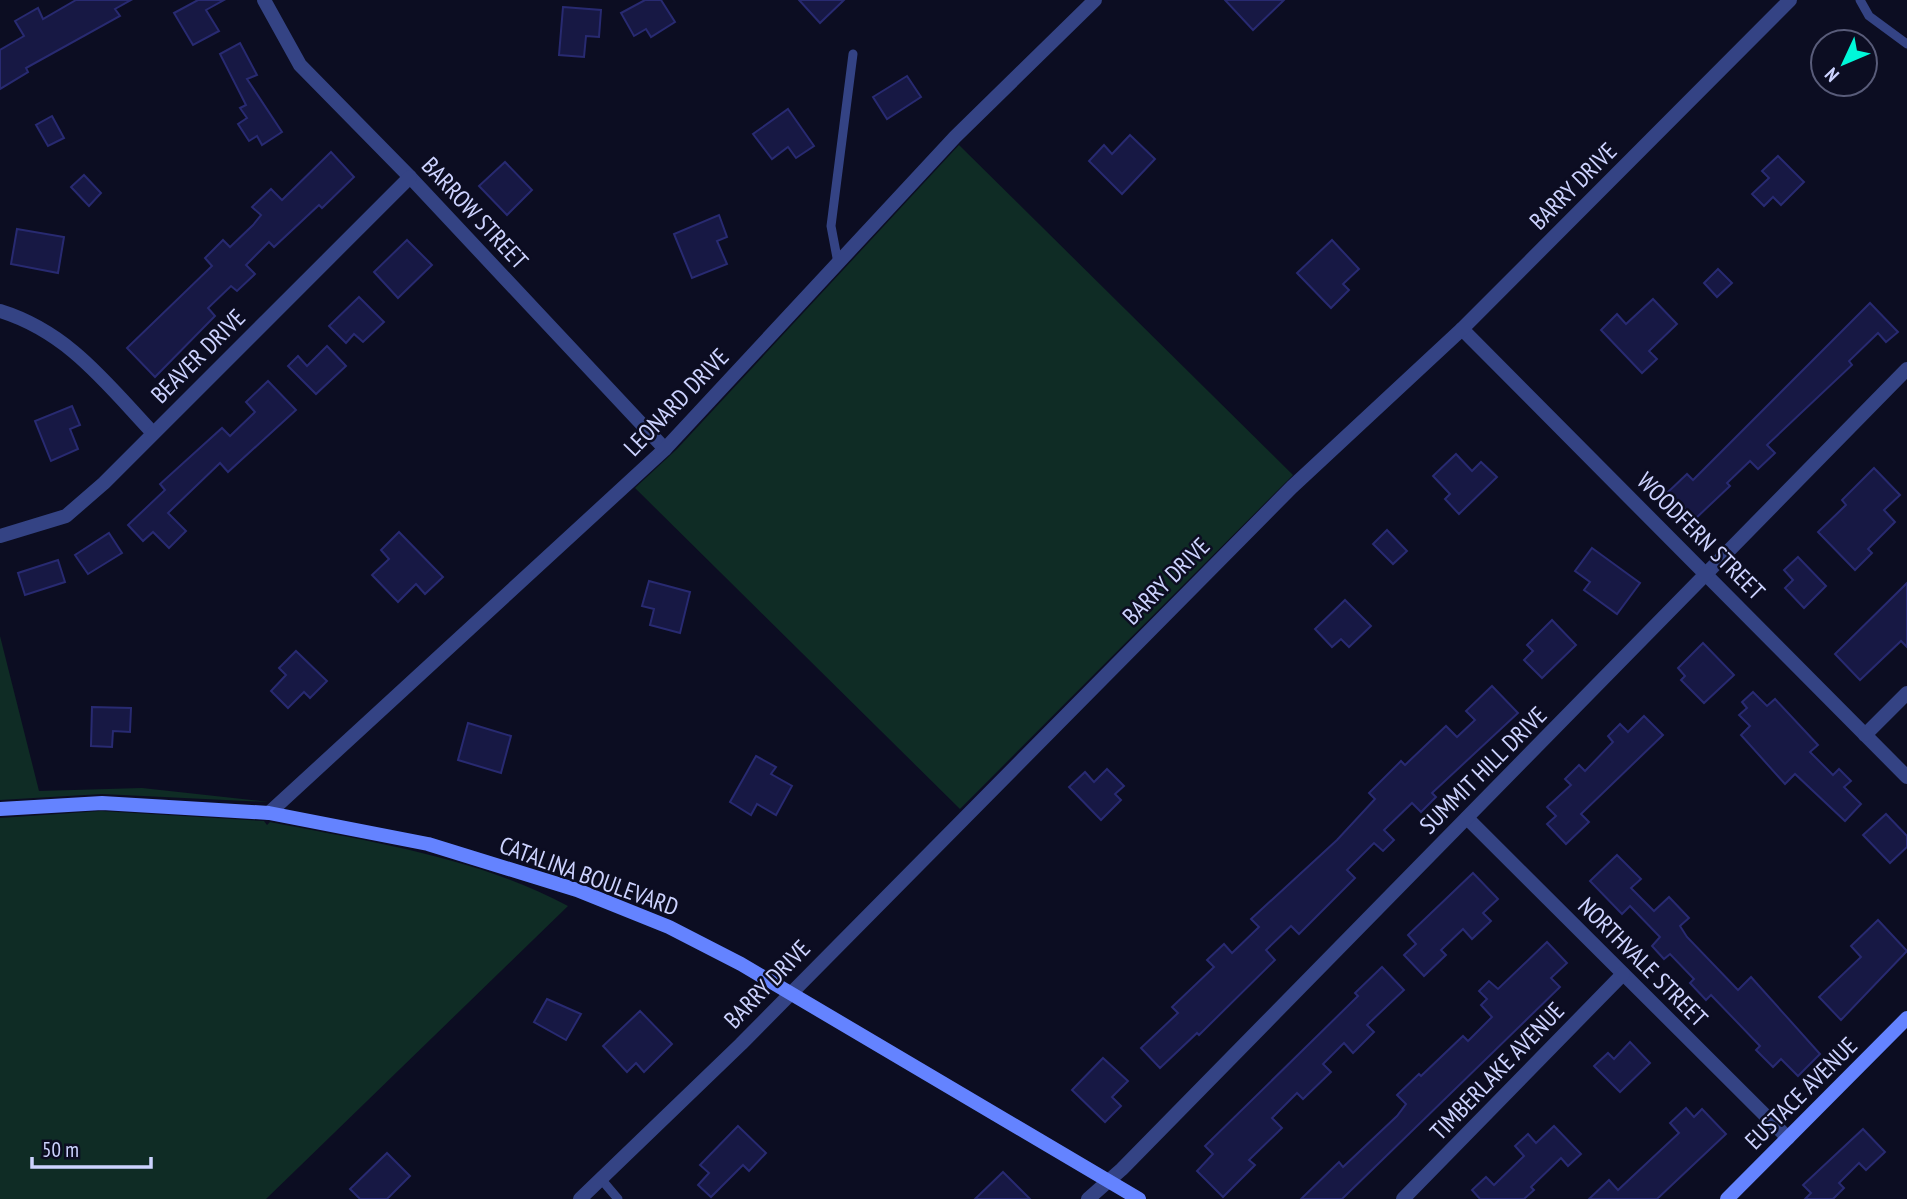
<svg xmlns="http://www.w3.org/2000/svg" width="1907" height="1199" font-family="'PT Sans Narrow',sans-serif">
<rect width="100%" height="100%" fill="#0c0d22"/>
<g fill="#0f2c25">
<polygon points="959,145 1293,475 960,809 635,488 677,449"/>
<polygon points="0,636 39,791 142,788 269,802 102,794 0,800"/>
<path d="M101 811 264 821 267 825 270 822C372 842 476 857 568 906L266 1199H0V818Z"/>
</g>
<g fill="#171844" stroke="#282a71" stroke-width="2">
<polygon points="76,0 131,0 115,9 120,16 26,68 28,72 0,89 0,50 24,36 15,21 38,8 43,19"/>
<polygon points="198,0 224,0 206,10 219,31 193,45 174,13"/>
<polygon points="645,0 661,0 675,22 651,37 646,29 634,36 621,13"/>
<polygon points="799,0 844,0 820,23"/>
<polygon points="1225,0 1284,0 1253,30"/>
<polygon points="563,7 601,10 599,37 586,36 584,57 559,55"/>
<polygon points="240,43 257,75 247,79 282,132 262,145 257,136 249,141 238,124 247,118 240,108 246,105 220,54"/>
<polygon points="907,76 921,97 887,119 873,97"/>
<polygon points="788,109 814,146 796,158 788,147 772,159 753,134"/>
<polygon points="52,116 64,138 48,146 36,125"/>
<polygon points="1130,135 1155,159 1122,194 1089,161 1104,145 1112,154"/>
<polygon points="331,152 354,177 322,208 319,205 274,247 269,242 246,265 255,274 237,291 231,286 208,308 215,316 155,377 127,348 212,266 205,258 223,240 230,247 253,225 261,215 252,207 271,189 282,200"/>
<polygon points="1778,156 1804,182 1781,205 1773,197 1764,206 1752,194 1769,178 1762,171"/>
<polygon points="505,162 532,190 507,215 479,186"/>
<polygon points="84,175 101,193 89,206 71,187"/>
<polygon points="719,215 727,237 717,241 727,264 692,278 674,234"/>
<polygon points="17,229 64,237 58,273 11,264"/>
<polygon points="407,240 432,265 398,298 374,272"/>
<polygon points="1332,240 1359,269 1343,284 1349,290 1331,308 1297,273"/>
<polygon points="1718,269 1732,283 1717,297 1704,283"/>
<polygon points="359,297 384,322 363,342 354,334 346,343 329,326"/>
<polygon points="1653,299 1677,324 1649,351 1657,359 1642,373 1601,330 1617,314 1626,324"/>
<polygon points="1870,303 1898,332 1886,342 1878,333 1849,361 1852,365 1767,445 1775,453 1758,469 1750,461 1727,483 1730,486 1695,519 1668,492 1687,474 1693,480"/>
<polygon points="327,346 346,366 316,394 288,366 298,356 307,366"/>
<polygon points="268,381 296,410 228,472 220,463 168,513 186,531 169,548 153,532 143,541 128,525 165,490 160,484 222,428 230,436 255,412 246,402"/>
<polygon points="72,406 80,425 70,429 78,449 51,461 35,421"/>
<polygon points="1456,454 1472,471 1481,462 1497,477 1459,514 1445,499 1450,494 1433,476"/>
<polygon points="1874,468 1900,495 1884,510 1895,522 1868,549 1872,553 1855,570 1818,532 1846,505 1842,500"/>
<polygon points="1387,530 1407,551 1393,564 1373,544"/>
<polygon points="399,532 443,577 425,594 416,584 398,602 372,575 389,559 381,550"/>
<polygon points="109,533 122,553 88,574 75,555"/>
<polygon points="1592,548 1640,583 1617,614 1584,590 1590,582 1575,571"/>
<polygon points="1798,557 1826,586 1804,608 1785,588 1793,580 1784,570"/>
<polygon points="58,560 65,582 25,595 18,573"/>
<polygon points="649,581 690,592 680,633 650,625 654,609 642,606"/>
<polygon points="1907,583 1907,647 1901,641 1860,680 1835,654"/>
<polygon points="1345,600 1371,626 1349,647 1341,639 1332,647 1315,629"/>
<polygon points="1552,620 1576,645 1542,678 1524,660 1533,651 1527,645"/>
<polygon points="1703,643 1734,675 1704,703 1681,680 1685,676 1678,668"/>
<polygon points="296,651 327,681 310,698 304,692 288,708 271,691 286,675 279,668"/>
<polygon points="1492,686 1518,713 1432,793 1436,797 1421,812 1412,803 1384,830 1394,840 1383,851 1374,843 1347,870 1355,878 1299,934 1291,926 1266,950 1275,960 1199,1035 1197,1033 1160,1068 1141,1048 1178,1013 1172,1007 1214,967 1207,960 1224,944 1232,953 1259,927 1251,919 1337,840 1375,799 1369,793 1401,761 1405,765 1446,726 1457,737 1475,720 1466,711"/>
<polygon points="1753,692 1767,706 1775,699 1818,745 1810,752 1833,775 1839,769 1851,781 1844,787 1861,804 1845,821 1795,774 1785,784 1741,735 1750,726 1739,715 1747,708 1742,702"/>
<polygon points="92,707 131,708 130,732 113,731 112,747 91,746"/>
<polygon points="1644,716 1663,735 1581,814 1589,822 1566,844 1547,824 1556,816 1547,807 1571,785 1565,779 1579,765 1585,771 1613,742 1608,736 1620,724 1628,732"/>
<polygon points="468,723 511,736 501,773 458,760"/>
<polygon points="756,756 776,767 771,774 792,786 776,815 757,804 751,815 730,802"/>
<polygon points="1107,769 1124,786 1115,794 1121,800 1101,820 1069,787 1085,772 1094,782"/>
<polygon points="1886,814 1907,836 1907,847 1890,863 1863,835"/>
<polygon points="1617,855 1641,879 1631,888 1654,911 1669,897 1689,918 1680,926 1687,937 1738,990 1751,977 1820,1054 1798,1076 1781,1059 1773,1067 1756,1050 1760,1046 1711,995 1706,1000 1690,983 1694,979 1670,954 1664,959 1652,946 1660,937 1630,906 1622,914 1590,881"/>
<polygon points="1473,873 1498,899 1483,913 1491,921 1472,939 1463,929 1441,950 1446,955 1424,976 1404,955 1416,944 1408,935"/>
<polygon points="1878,920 1907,951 1841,1020 1819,997 1861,957 1851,946"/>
<polygon points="1547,942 1567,963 1551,978 1560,987 1342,1199 1301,1199 1339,1162 1343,1167 1397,1116 1406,1104 1397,1095 1419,1074 1421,1076 1463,1036 1468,1041 1492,1017 1481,1005 1487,999 1479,991 1489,981 1498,989"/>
<polygon points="1382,967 1404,990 1367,1025 1374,1032 1353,1053 1344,1043 1323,1064 1331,1072 1303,1099 1297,1093 1272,1118 1282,1128 1249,1160 1255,1165 1223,1197 1197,1171 1213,1154 1205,1146 1358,996 1355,993"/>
<polygon points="547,999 581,1014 566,1040 534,1022"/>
<polygon points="640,1011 672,1044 644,1072 636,1063 627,1072 603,1046"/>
<polygon points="1630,1042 1650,1063 1620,1092 1594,1066 1608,1053 1614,1059"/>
<polygon points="1103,1058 1128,1081 1112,1097 1121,1106 1105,1122 1072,1090"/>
<polygon points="1686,1108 1694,1117 1702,1109 1726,1134 1657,1199 1589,1199 1609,1180 1618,1190 1679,1133 1670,1123"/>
<polygon points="738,1126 766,1153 749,1171 743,1165 711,1197 698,1185 709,1173 700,1165"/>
<polygon points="1554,1126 1581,1154 1568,1166 1561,1158 1531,1187 1534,1190 1524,1199 1480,1199 1472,1190 1486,1177 1494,1185 1524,1156 1515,1146 1528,1134 1536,1143"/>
<polygon points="1863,1129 1885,1152 1866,1170 1859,1163 1839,1183 1844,1188 1833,1199 1805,1199 1811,1193 1803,1185"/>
<polygon points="387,1153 410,1176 387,1199 360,1199 350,1189"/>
<polygon points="1003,1172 1030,1199 975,1199"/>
</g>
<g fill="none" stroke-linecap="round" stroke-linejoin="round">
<g stroke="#344384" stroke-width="9">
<polyline points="1860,0 1869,16 1907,44"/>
<polyline points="838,263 831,226 853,54"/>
<polyline points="601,1179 618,1199"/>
</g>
<g stroke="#344384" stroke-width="14">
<polyline points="264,0 300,65 410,177 665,449"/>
<path d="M0 311C68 332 106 383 153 433"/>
<polyline points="1462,329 1907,777"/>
<polyline points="0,536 66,516 104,483 410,177"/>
<polyline points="1865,735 1907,693"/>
<polyline points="269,813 665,449 955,137 1095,0"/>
<polyline points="1467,818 1788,1138"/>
<polyline points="580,1199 741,1044 1292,487 1462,329 1790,0"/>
<polyline points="1088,1199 1122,1169 1907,369"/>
<polyline points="1403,1199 1623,974"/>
</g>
<g stroke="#6483ff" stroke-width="14">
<polyline points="0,809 102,803 269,813 428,844 577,890 669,927 741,964 1139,1199"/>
<polyline points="1727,1199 1907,1018"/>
</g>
</g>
<g text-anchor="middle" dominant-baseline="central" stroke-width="5" stroke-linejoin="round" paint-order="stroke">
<g font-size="24" fill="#cdd3ff" stroke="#0c0d22">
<text transform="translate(1573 186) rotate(-45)">BARRY DRIVE</text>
<text transform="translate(475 213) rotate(47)">BARROW STREET</text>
<text transform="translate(198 356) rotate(-45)">BEAVER DRIVE</text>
<text transform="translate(676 402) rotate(-46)">LEONARD DRIVE</text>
<text transform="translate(1701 536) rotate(45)">WOODFERN STREET</text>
<text transform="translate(1166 581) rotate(-45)">BARRY DRIVE</text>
<text transform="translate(1483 770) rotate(-45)">SUMMIT HILL DRIVE</text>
<text transform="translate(589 876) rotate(20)">CATALINA BOULEVARD</text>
<text transform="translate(1643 962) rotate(45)">NORTHVALE STREET</text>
<text transform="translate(767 984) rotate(-46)">BARRY DRIVE</text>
<text transform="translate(1497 1071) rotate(-46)">TIMBERLAKE AVENUE</text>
<text transform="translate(1801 1093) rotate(-45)">EUSTACE AVENUE</text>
</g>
</g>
<g transform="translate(1844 63) rotate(226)"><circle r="33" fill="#0c0d22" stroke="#595c7a" stroke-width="2"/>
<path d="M0-5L12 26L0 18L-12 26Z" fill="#00f8d9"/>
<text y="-10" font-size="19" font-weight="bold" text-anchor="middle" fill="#cdd3ff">N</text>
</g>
<path d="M32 1157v10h119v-10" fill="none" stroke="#cdd3ff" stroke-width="3.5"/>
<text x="42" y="1157" font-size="21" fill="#cdd3ff" stroke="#0c0d22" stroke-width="5" paint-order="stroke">50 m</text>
</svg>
